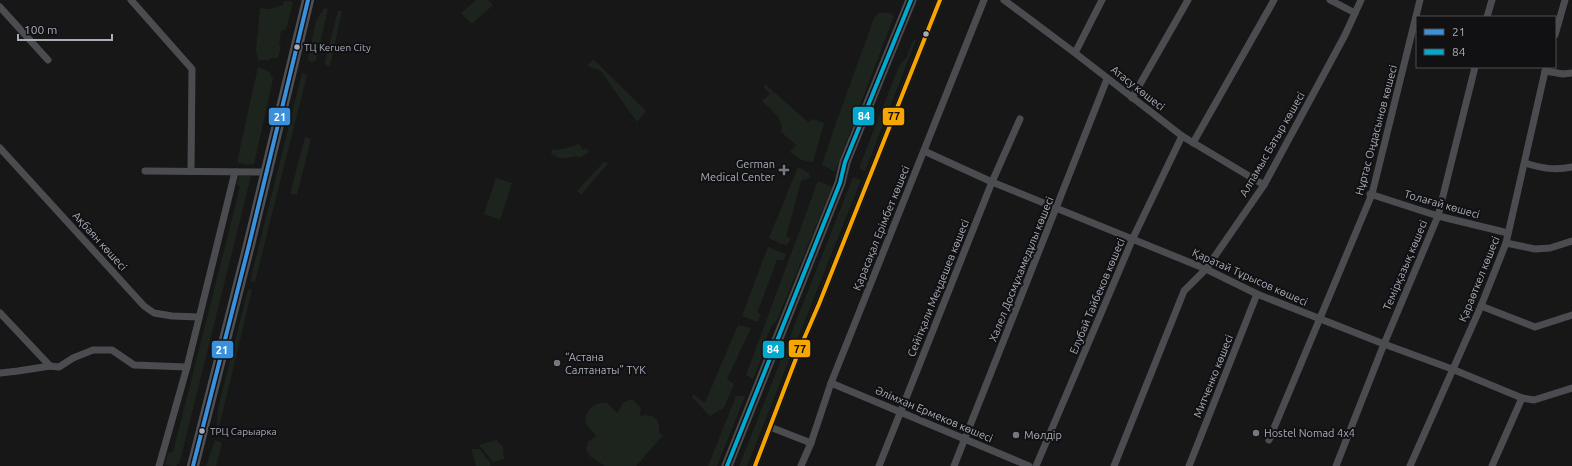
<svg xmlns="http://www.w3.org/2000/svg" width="1572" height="466" font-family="Ubuntu,sans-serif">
<rect width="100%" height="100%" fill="#171717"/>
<g fill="#1d241e">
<polygon points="476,0 488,0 493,5 472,24 461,13"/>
<polygon points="284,1 291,1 293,3 286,29 281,31 279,45 281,46 278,58 270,58 270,60 258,60 256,50 260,8 269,9 283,5"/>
<polygon points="324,8 328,9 316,60 312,62 308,59 316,21"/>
<polygon points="338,11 342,11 330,66 326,65 325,62"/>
<polygon points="878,13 890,13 894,16 835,172 822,165 835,126 874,18"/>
<polygon points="914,39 916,40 865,171 859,168 899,66 906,58"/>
<polygon points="593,60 594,60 646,111 637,122 600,70 589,67 588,65"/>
<polygon points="258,67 270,72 273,79 254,164 248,165 238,163 238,158"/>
<polygon points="302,73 307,75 255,282 250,281"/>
<path d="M766 85 808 122 813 119 824 123 813 162 801 160 790 152 796 145 781 132C785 119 771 110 762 101L770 94 763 86Z"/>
<polygon points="305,137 311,139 297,195 290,194"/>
<path d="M579 144 583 150 586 148 589 152 581 157C570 154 562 164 551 153L552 150 564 149Z"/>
<polygon points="604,162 608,163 581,195 577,191"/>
<polygon points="798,167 809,173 810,178 801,181 786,237 791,238 787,245 781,244 769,238"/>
<polygon points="239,175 251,176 180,461 176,466 165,465 168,453 173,452 240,187 237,184"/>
<polygon points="853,177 861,180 747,466 739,466"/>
<polygon points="496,178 512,183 500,220 484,214"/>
<polygon points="818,181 832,187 777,320 772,325 761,351 761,359 753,379 746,375"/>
<polygon points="768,247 786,254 784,260 777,260 757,313 761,314 757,322 742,316"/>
<polygon points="248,289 252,290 219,427 217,426 218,408"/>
<polygon points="738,325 751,328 727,379 734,384 724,408 710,416 692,397 693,394 705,403"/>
<polygon points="736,396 745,396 717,466 708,466"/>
<path d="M629 400H633L641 408 640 415 641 416C654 413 661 421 659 433L663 435 636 466H605L591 457 586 450 588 442 596 436 586 424C584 410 594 401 607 403L617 413 624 402Z"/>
<polygon points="215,440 222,443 216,466 206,466"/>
<polygon points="496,440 503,447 504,459 493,462 479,445"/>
<polygon points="471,449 480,449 491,464 490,466 476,466"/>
</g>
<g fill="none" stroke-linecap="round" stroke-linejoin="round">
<g stroke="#4b4c50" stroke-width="7">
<polyline points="131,0 192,69 191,171"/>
<polyline points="1004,0 1075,53 1182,136 1264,185"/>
<polyline points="1330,0 1355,13"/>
<polyline points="0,7 48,60"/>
<polyline points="1487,17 1492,0"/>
<polyline points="1555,35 1565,0"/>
<polyline points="1075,53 1102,0"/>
<polyline points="1545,71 1563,74 1572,73"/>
<polyline points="1132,98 1188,0"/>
<polyline points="1193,143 1274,0"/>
<polyline points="0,148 144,306 154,313 172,316 199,317"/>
<polyline points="924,151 992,182 1206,269 1257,294 1384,344 1452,369 1522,398 1534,400 1572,388"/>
<path d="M1525 163C1541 168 1555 171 1572 167"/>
<polyline points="145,171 267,172"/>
<polyline points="1370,194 1438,216 1508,233"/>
<polyline points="1506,243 1535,249 1550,248 1572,241"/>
<polyline points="1481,306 1535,327 1572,315"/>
<polyline points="0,313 50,366"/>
<polyline points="0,373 18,371 50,366 59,367 73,358 93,350 112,350 134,365 187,367"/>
<polyline points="831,383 1029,466"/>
<polyline points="770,427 811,443"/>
<polyline points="1269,440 1372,194 1420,0"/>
<polyline points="159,466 187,367 235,172"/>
<polyline points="755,466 800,348 819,304 940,0"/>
<polyline points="801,466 811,443 831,383 984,0"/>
<polyline points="879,466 992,182 1020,119"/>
<polyline points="954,466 1107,79"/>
<polyline points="1036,466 1133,238 1182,136"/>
<polyline points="1114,466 1184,291 1206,269 1264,185 1345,35 1361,0"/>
<polyline points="1189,466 1257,294"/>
<polyline points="1336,466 1384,344 1438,216 1475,67"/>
<polyline points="1410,466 1481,306 1506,243 1546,67"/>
<polyline points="1492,466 1522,398"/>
</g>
<polyline stroke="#4a4a4e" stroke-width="11" points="727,466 840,183 845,162 911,0"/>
<polyline stroke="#4e4f52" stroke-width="12" points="193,466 249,245 308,0"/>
<g stroke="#111113" stroke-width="7">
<polyline id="bus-1" points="193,466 249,245 308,0"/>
</g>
<g stroke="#111113" stroke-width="7">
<polyline id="bus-2" points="727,466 840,183 845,162 911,0"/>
</g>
<g stroke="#111113" stroke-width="7">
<polyline id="bus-3" points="755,466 800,348 819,304 940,0"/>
</g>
<use href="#bus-1" stroke="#3a90db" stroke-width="4"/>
<use href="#bus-2" stroke="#00a9ce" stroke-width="4"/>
<use href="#bus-3" stroke="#f7a600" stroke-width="4"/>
</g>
<g fill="#a9adb8" stroke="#111113" stroke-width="1.5">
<circle cx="926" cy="34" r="3.5"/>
<circle cx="297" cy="47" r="3.5"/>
<circle cx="202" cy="431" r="3.5"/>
</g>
<g fill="#767880" stroke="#111113" stroke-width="1.5">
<path d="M782 164h4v4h4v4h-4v4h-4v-4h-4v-4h4z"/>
<circle cx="557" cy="363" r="4"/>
<circle cx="1256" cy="433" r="4"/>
<circle cx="1016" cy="435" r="4"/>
</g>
<g text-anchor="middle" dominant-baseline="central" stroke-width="4" stroke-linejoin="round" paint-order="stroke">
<g font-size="10" fill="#a9adb8" stroke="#111113" text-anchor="start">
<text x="304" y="47">ТЦ Keruen City</text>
<text x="210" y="431">ТРЦ Сарыарка</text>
</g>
<g font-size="11" fill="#a9adb8" stroke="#111113">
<text transform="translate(1138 88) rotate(38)">Атасу көшесі</text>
<text transform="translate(1376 130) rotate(-75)">Нұртас Оңдасынов көшесі</text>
<text transform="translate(1272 144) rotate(-60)">Алпамыс Батыр көшесі</text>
<text transform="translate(1442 204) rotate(16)">Толағай көшесі</text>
<text transform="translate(881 228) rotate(-68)">Қарасақал Ерімбет көшесі</text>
<text transform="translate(100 241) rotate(48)">Ақбаян көшесі</text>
<text transform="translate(1405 265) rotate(-67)">Темірқазық көшесі</text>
<text transform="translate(1021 269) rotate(-68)">Халел Досмұхамедұлы көшесі</text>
<text transform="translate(1250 277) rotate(24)">Қаратай Тұрысов көшесі</text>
<text transform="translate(1479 279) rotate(-68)">Қараөткел көшесі</text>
<text transform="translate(938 288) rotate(-68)">Сейітқали Меңдешев көшесі</text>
<text transform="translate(1097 296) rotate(-67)">Елубай Тайбеков көшесі</text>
<text transform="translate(1213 376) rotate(-68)">Митченко көшесі</text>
<text transform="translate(934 414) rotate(23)">Әлімхан Ермеков көшесі</text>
</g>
<g font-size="11" fill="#a9adb8" stroke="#111113" text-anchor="start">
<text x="775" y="164" text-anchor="end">German<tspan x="775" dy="13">Medical Center</tspan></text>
<text x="565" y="357">“Астана<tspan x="565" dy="13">Салтанаты” ТҮК</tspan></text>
<text x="1264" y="433">Hostel Nomad 4x4</text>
<text x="1024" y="435">Мөлдір</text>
</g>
</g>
<g stroke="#111113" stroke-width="1.5">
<rect x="852" y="106" width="23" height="20" rx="4" fill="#00a9ce"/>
<rect x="882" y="107" width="23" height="19" rx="4" fill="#f7a600"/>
<rect x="268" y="107" width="23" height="19" rx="4" fill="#3a90db"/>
<rect x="788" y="339" width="23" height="19" rx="4" fill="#f7a600"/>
<rect x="762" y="340" width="23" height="19" rx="4" fill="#00a9ce"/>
<rect x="211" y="340" width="23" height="19" rx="4" fill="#3a90db"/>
</g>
<g font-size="11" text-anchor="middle" font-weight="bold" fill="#fff">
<text x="864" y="120">84</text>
<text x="280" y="121">21</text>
<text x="773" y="353">84</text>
<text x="222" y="354">21</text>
</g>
<g font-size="11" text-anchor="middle" font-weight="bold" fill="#111">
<text x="894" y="120">77</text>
<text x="800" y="353">77</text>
</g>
<rect x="1416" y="16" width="140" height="52" fill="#111113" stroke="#4e4f55"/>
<rect x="1424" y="29" width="20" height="6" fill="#3a90db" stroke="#4e4f55"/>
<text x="1452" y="36" font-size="12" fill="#a9adb8">21</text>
<rect x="1424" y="49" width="20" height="6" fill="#00a9ce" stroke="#4e4f55"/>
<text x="1452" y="56" font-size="12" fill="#a9adb8">84</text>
<path d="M18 34v6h94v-6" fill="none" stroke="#a9adb8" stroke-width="2"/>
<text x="24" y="34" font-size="12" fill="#a9adb8" stroke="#111113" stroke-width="3" paint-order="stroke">100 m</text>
</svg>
